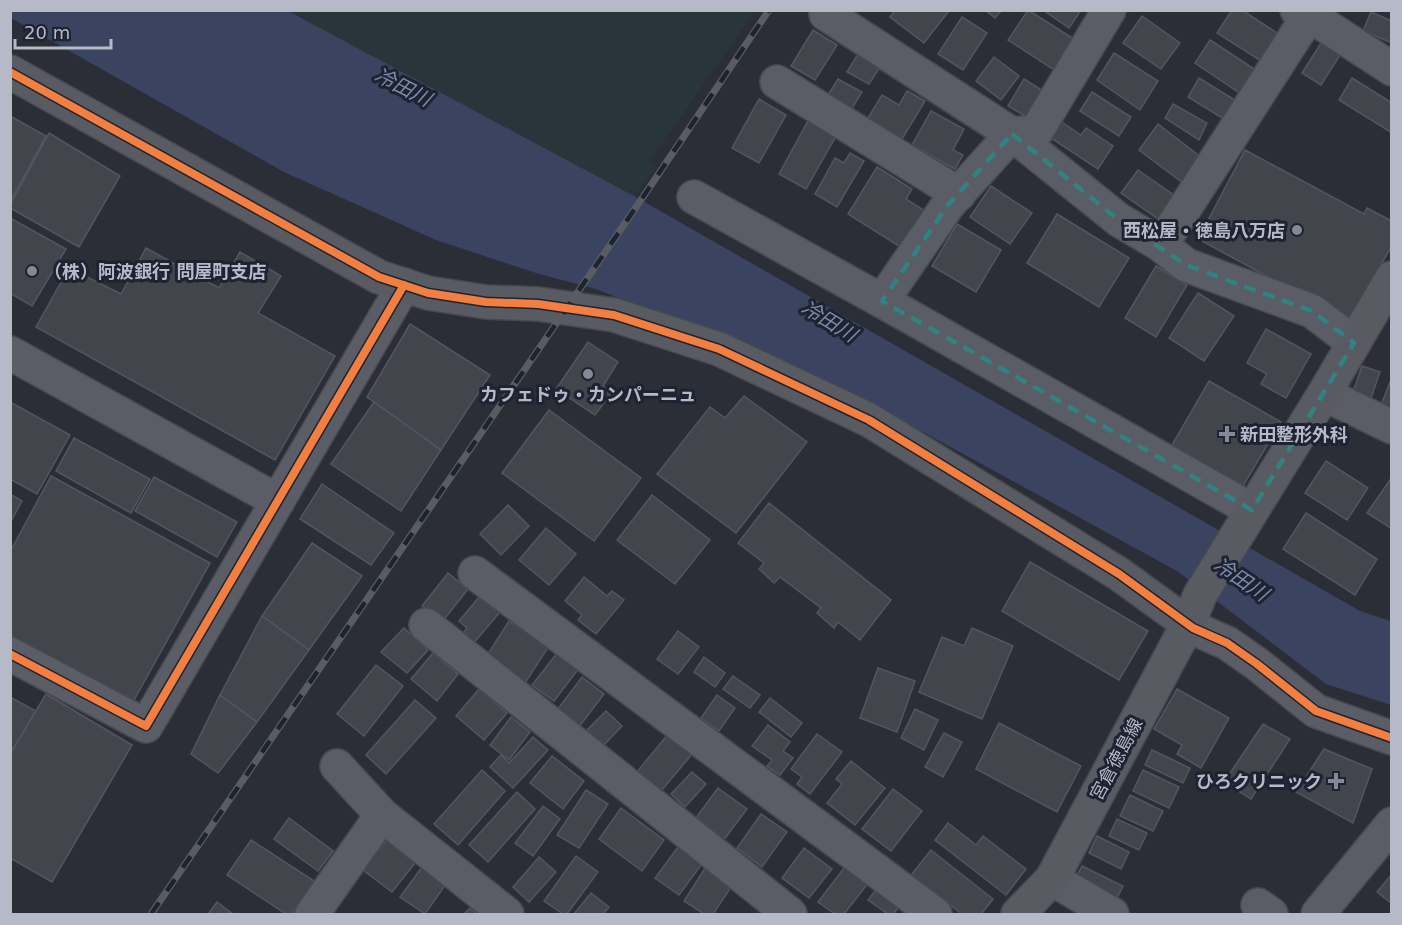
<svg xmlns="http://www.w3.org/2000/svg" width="1402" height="925" font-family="'DejaVu Sans','Noto Sans JP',sans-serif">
<rect width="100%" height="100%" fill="#2b2e37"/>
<polygon fill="#28363c" points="278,11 755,11 649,162 657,167 634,196"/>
<polygon fill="#3a4460" points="11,10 288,11 634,196 1360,611 1391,621 1391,705 1326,684 1177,571 843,388 596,289 539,274 436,240 284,172 11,18"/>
<g fill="#42454c" stroke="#52565f" stroke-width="1.5">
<polygon points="895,10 946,10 948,12 924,43 890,17"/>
<polygon points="985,10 1002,10 995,18"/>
<polygon points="1028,10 1074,39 1054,70 1008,40"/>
<polygon points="1043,10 1081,10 1069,28"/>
<polygon points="1232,10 1242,10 1286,39 1269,66 1217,33"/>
<polygon points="1371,12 1392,21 1392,43 1363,31"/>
<polygon points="1142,16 1180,43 1161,69 1123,43"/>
<polygon points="962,17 987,33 963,70 938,54"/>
<polygon points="813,30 837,45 815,80 791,66"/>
<polygon points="1210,40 1262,74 1247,98 1195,63"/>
<polygon points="1321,43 1340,55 1321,85 1302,73"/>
<polygon points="1114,53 1158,81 1140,110 1097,80"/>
<polygon points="858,54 880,67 869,84 847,72"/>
<polygon points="994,57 1019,76 1001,100 976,81"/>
<polygon points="1199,78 1243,105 1232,124 1188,97"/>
<polygon points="1352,78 1392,103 1392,133 1339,100"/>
<polygon points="838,79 862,92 851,110 827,97"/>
<polygon points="1024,79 1043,91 1027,117 1008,106"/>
<polygon points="907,91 925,101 902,139 868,118 882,95 899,105"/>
<polygon points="1092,92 1131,117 1119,136 1080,111"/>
<polygon points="759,99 786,115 759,163 732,148"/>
<polygon points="1173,104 1207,123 1199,140 1165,118"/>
<polygon points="931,111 964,129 953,150 963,155 955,169 912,145"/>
<polygon points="10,116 46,136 10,202"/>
<polygon points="1059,120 1081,135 1086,128 1113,146 1098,169 1048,136"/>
<polygon points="808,121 836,136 806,189 779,174"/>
<polygon points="1158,124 1202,158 1183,183 1139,150"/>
<polygon points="49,133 120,176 79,247 10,208 10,205"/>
<polygon points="1245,150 1364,214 1367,208 1392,221 1392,246 1348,320 1198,239"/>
<polygon points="850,153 864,161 837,207 815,194 835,158 844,163"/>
<polygon points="877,167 912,189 906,199 925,211 902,248 848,214"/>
<polygon points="1138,170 1181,200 1164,223 1121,193"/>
<polygon points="991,186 1032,213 1010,244 970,217"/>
<polygon points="1057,214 1129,258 1099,307 1027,263"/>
<polygon points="10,218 66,249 32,306 10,293"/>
<polygon points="957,224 1001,250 976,292 932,266"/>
<polygon points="146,248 219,288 240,252 281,276 258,313 335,356 275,460 36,327 69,268 121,294"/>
<polygon points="1156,266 1187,285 1156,337 1125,318"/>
<polygon points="1198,293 1234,316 1204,361 1169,338"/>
<polygon points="410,324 490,375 441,450 367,397"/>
<polygon points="1266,329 1311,354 1286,398 1261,384 1267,374 1247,363"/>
<polygon points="588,342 618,362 603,386 612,392 595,415 556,389"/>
<polygon points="1362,366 1380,372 1369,404 1351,398"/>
<polygon points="1392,377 1392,415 1379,410"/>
<polygon points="1209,381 1281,422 1243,486 1172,445"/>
<polygon points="744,396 807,442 736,533 657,474 710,407 725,418"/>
<polygon points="10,402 70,435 37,494 10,479"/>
<polygon points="374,402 441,450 401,511 331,464"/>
<polygon points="549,410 641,478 594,541 502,473"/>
<polygon points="74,438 150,479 131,513 56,471"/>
<polygon points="1326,461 1368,488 1347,520 1305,493"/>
<polygon points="51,476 210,563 133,702 10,635 10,552"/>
<polygon points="154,477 237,522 217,557 135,511"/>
<polygon points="1392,477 1392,529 1367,513"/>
<polygon points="322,484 394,533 371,565 300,519"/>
<polygon points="10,494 22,501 10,523"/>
<polygon points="652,495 710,540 675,584 617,540"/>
<polygon points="769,503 891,600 860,640 838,622 834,628 817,613 821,608 780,577 774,583 759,569 764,563 738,543"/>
<polygon points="508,505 529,526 501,555 480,534"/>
<polygon points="1306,513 1377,559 1355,595 1283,549"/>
<polygon points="546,528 576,554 549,585 519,560"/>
<polygon points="312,543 362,576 309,650 262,616"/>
<polygon points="1030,562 1148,631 1119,680 1002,611"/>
<polygon points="448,573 468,589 442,622 422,606"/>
<polygon points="584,577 607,596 612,591 624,600 596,634 578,620 582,615 565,601"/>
<polygon points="480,596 500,612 472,645 461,636 467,628 459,621"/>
<polygon points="262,616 309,650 257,722 220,695"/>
<polygon points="509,621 549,646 525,683 486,657"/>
<polygon points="404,628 428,650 407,673 381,652"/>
<polygon points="972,628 1013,646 982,719 919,692 942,637 964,646"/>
<polygon points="678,631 699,647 678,674 657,659"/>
<polygon points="558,652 580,667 554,701 532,685"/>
<polygon points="433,653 458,674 437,701 411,679"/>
<polygon points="704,657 725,673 715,687 694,672"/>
<polygon points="376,665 403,686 364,736 337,714"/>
<polygon points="878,668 915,681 897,732 860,718"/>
<polygon points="733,676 760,695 750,708 723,689"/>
<polygon points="582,677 604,694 579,727 557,710"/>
<polygon points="479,689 507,713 484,740 456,716"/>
<polygon points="1177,689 1229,718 1201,768 1177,754 1182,745 1154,729"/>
<polygon points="46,694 132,745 52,882 10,858 10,754"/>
<polygon points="220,695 257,722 218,773 191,754"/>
<polygon points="717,695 735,708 719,731 701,718"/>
<polygon points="10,697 36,711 10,754"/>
<polygon points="770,698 802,723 791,737 759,712"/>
<polygon points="415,700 436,718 386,774 366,755"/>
<polygon points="915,709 938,720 924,750 901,738"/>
<polygon points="606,711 622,726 603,746 587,730"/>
<polygon points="511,717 530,732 509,760 490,745"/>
<polygon points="999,723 1081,766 1057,812 976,769"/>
<polygon points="1263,724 1290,739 1251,799 1224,782"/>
<polygon points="768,725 790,742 783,751 793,758 780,775 767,766 772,760 752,746"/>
<polygon points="669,733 693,753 661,791 636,773"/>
<polygon points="944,733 962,742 943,777 925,767"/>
<polygon points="817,734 842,752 810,794 797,784 802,777 791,769"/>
<polygon points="533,737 548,750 513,788 490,767 501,755 509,763"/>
<polygon points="1324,749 1372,769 1353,823 1296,792"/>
<polygon points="1152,750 1190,768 1183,783 1145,765"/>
<polygon points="552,756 584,781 563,809 530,783"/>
<polygon points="851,761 885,788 855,825 827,803 842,784 836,779"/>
<polygon points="482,770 505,791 458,845 434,824"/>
<polygon points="1143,770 1179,787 1169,808 1133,791"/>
<polygon points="692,772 706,784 685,807 671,794"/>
<polygon points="718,788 747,809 723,841 695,819"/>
<polygon points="893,789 922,811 891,851 862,829"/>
<polygon points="586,790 608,804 579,848 557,835"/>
<polygon points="517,792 535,809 488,862 469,845"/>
<polygon points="1130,795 1163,811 1153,831 1120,816"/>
<polygon points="543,806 560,819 533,856 515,843"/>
<polygon points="621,808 664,840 642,871 599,839"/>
<polygon points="761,814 787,832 762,867 737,848"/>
<polygon points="289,818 333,851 318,871 274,839"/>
<polygon points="1117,819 1147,833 1139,850 1109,836"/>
<polygon points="948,823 976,845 983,836 1026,869 1006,895 935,840"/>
<polygon points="1097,836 1129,852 1121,869 1089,853"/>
<polygon points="251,840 314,881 292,914 286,914 227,875"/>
<polygon points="386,840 415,863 392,892 363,870"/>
<polygon points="681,843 704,861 679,895 655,878"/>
<polygon points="804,848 832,869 809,898 782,878"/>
<polygon points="931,850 993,899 981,914 962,914 911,875"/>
<polygon points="576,856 598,872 567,914 563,914 544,901"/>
<polygon points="539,857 556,872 529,902 513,887"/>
<polygon points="847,864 870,881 844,914 835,914 818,902"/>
<polygon points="707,865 734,883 713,914 704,914 684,901"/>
<polygon points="1082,866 1123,886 1116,900 1075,879"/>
<polygon points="422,867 446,884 425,914 400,897"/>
<polygon points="1392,874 1392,904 1377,892"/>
<polygon points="881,883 904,901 893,914 888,914 868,900"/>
<polygon points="591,893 609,907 603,914 574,914"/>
<polygon points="217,902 233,914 208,914"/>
<polygon points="470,908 477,914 464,914"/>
</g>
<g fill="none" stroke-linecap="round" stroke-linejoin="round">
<g stroke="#474950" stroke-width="36">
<g id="street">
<polyline points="1297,10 1309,15 1392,69"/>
<polyline points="826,14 1012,134 948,205 882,301 1252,510"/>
<polyline points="777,82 959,194"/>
<polyline points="1012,134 1119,220 1161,245 1186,265 1312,311 1354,343"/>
<polyline points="1012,134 1036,132 1109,10"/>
<polyline points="694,197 882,301"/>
<polyline points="1161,245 1309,15"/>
<polyline points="10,353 278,501"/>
<polyline points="1324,394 1392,427"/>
<polyline points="475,573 935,914"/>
<polyline points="1188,624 1193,628 1227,643 1257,664 1316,711 1392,738"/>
<polyline points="426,625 790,914"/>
<polyline points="10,654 146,726 404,285"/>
<polyline points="337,766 382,815 507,914"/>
<polyline points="1052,879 1112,914"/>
<polyline points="1258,905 1271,914"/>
<polyline points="312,914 382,815"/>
<polyline points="1318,914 1392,824"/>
</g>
</g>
<g stroke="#474950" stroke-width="36">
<g id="secondary">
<polyline points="10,72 379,277 428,293 486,302 538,304 614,315 719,349 869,420 1119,574 1188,624"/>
<polyline points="1018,914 1052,879 1188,624 1200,595 1324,394 1392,278"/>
</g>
</g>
<use href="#street" stroke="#5a5d65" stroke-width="33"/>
<use href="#secondary" stroke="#595b63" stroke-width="33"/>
<g stroke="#595c62" stroke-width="7">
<polyline id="rail" points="151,914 643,197 769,10"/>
</g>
<use href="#rail" stroke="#1e2331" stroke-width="4.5" stroke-dasharray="14" stroke-linecap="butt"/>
<g stroke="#1e2331" stroke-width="11">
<g id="cycleway">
<polyline points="10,72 379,277 428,293 486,302 538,304 614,315 719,349 869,420 1119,574 1193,628 1227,643 1257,664 1316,711 1392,738"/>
<polyline points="10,654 146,726 404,285"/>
</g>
</g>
<use href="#cycleway" stroke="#f27e40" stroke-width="8"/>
</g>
<path fill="none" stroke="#308380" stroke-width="4.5" stroke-dasharray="12 8" stroke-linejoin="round" d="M1012 134 1119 220 1186 265 1312 311 1354 343 1252 510 882 301 948 205Z"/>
<g fill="#858895" stroke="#1e2331" stroke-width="2">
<circle cx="1297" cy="230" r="6"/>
<circle cx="32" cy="271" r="6"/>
<circle cx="588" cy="374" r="6"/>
<path d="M1224 425h6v6h6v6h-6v6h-6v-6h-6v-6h6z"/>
<path d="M1333 772h6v6h6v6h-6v6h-6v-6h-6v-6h6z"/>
</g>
<g text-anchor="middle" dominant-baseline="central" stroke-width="6" stroke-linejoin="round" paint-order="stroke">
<g font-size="18" font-weight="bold" fill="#b5b9c8" stroke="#1e2331" text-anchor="end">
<text x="1285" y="230">西松屋・徳島八万店</text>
<text x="44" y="271" text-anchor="start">（株）阿波銀行 問屋町支店</text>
<text x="588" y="394" text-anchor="middle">カフェドゥ・カンパーニュ</text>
<text x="1240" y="434" text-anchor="start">新田整形外科</text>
<text x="1322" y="781">ひろクリニック</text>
</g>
<g font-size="18" fill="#b5b9c8" stroke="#1e2331">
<text transform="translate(1116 759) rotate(-62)">宮倉徳島線</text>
</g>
<g font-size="20" font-style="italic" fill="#7f8bad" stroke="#1e2331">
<text transform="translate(403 87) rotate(27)">冷田川</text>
<text transform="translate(829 321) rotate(31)">冷田川</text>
<text transform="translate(1241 579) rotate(34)">冷田川</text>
</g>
</g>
<rect width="1402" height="925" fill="none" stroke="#b5b9c8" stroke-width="24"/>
<path d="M15 39v9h96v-9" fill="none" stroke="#b5b9c8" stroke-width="3"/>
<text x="24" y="39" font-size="18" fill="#b5b9c8" stroke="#1e2331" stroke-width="4.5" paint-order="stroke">20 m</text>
</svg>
